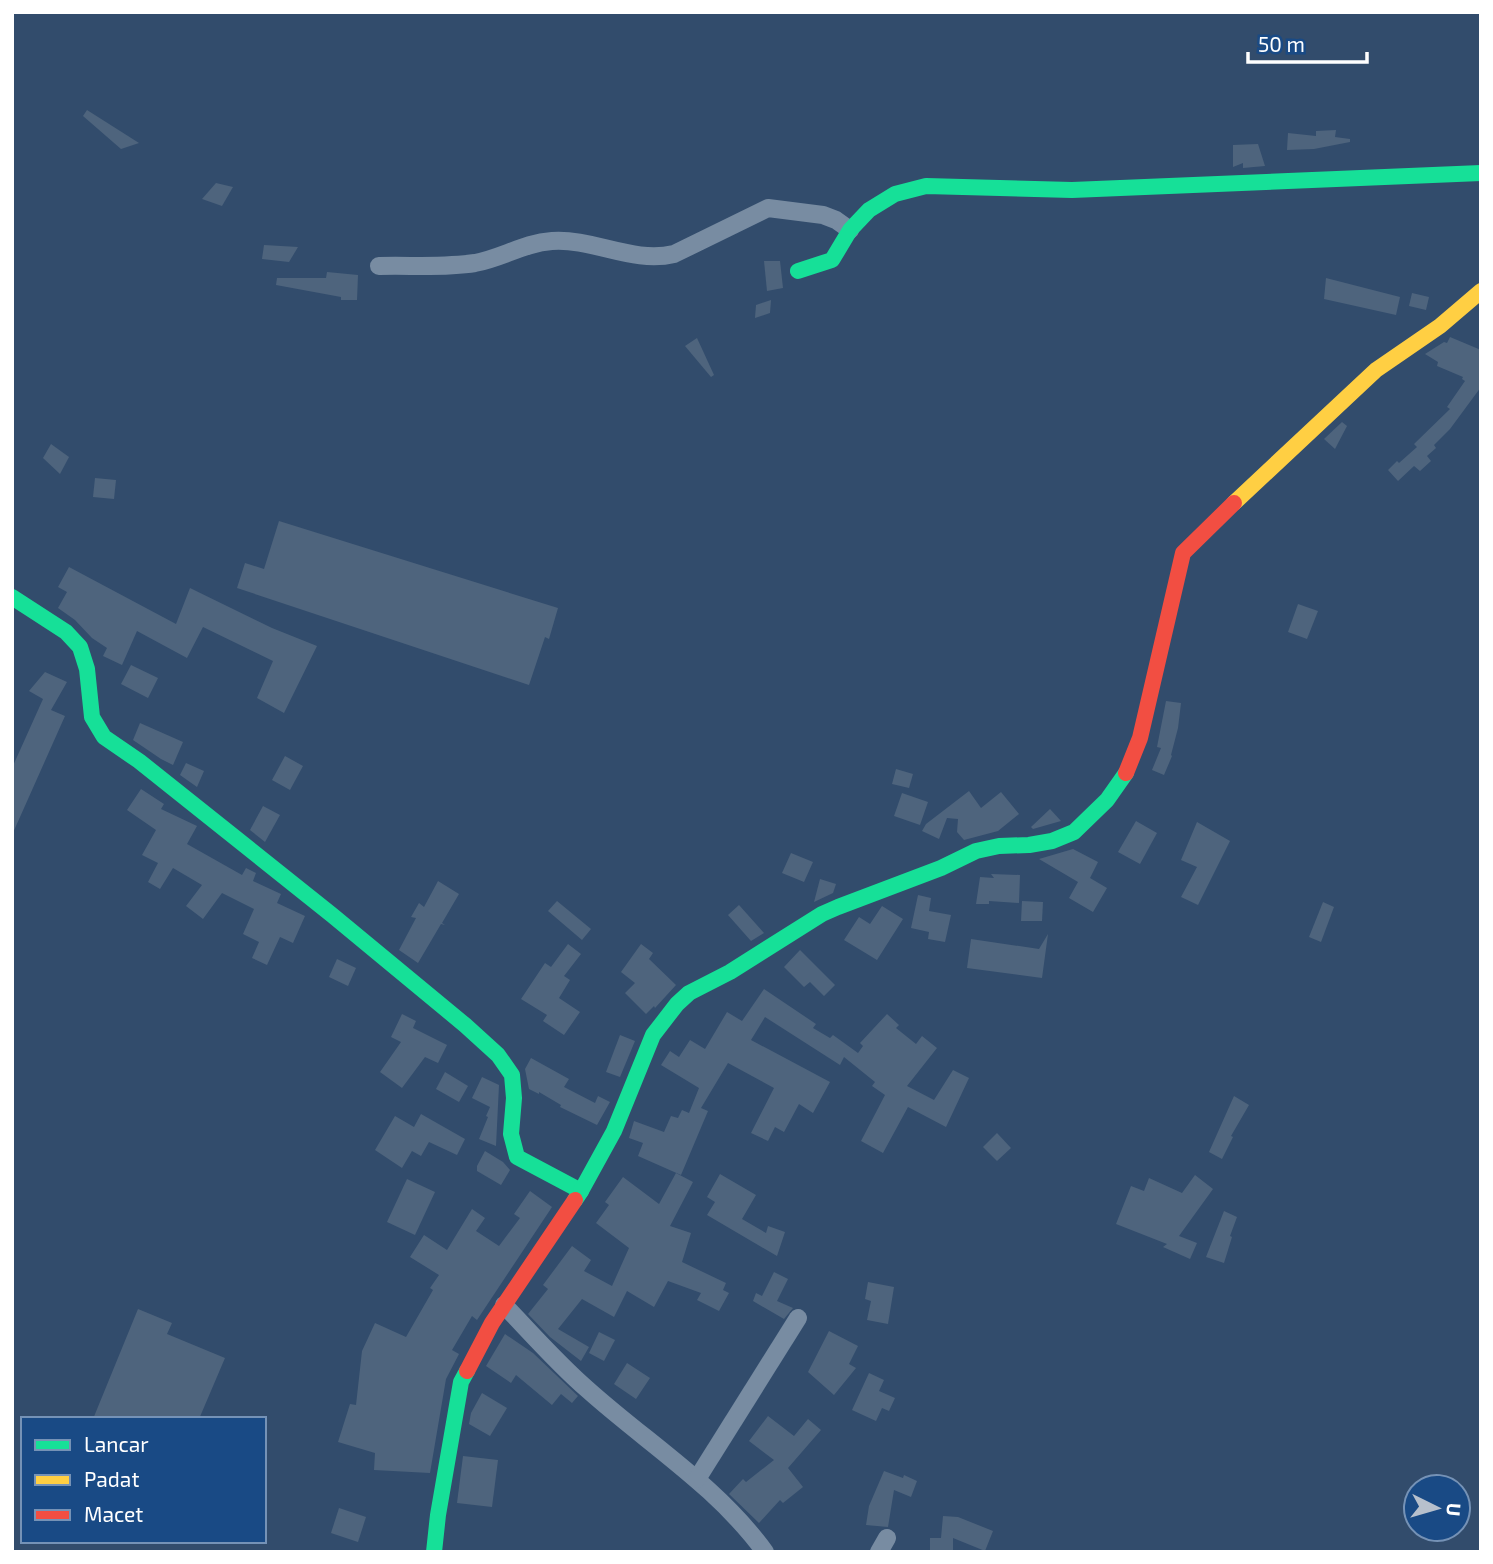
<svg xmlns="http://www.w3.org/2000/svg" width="1493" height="1564" font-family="'Exo 2',sans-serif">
<rect width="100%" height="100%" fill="#324c6c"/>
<g fill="#4e647d">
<polygon points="87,110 139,143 121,149 83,116"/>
<polygon points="1336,130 1335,137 1350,139 1350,142 1314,149 1287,150 1288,133 1316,136 1316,131"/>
<polygon points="1258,144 1265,166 1243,168 1243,163 1233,167 1233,145"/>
<polygon points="216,183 233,187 222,206 202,199"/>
<polygon points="264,245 298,247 289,262 262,259"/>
<polygon points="764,261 780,261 783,288 767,291"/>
<polygon points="327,272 358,275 357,300 341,300 341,297 276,285 277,278 326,278"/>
<polygon points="1326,278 1400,297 1396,315 1324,299"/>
<polygon points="1412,293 1429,297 1426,310 1409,306"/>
<polygon points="771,300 770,313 755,318 756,305"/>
<polygon points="1450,337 1481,350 1481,387 1450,429 1434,445 1436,448 1427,456 1431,461 1420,471 1414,466 1398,481 1388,470 1397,461 1399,463 1417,447 1414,444 1450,409 1447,407 1465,381 1462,379 1463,377 1437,366 1438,362 1425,354 1444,342 1447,343"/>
<polygon points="697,338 714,375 711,377 685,346"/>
<polygon points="1342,422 1347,426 1335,449 1324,439"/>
<polygon points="51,444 69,457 60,474 43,458"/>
<polygon points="95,478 116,480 114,499 93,497"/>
<polygon points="279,521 558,608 549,639 545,637 529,685 237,588 245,563 264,569"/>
<polygon points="69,567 176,624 190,588 272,628 317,646 284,713 257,698 273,661 203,627 187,658 137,631 122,665 103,656 107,648 92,638 75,620 58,608 67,592 58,587"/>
<polygon points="1298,604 1318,611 1307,639 1288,632"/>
<polygon points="131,665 158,678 148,698 121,684"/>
<polygon points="45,672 67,682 51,710 65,716 12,835 12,768 43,699 29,691"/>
<polygon points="1166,701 1181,703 1178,728 1171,755 1172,756 1164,775 1152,770 1161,748 1157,747"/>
<polygon points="140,723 183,742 173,765 161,759 133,740"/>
<polygon points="285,756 303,766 290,790 272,780"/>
<polygon points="186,763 204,771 197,787 180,775"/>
<polygon points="896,769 913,774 909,788 892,784"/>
<polygon points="141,789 164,804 161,809 197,826 187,844 242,875 246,868 256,873 253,881 281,894 277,903 305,916 293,943 280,937 267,965 252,958 259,942 243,934 254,909 222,893 203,919 186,906 202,885 173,868 160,889 148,882 158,863 142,855 156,830 127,810"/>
<polygon points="969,791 981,808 1001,792 1019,814 998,831 964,840 957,832 958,819 947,818 939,839 922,831 926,824"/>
<polygon points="902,793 928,802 920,825 894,816"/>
<polygon points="263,806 280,815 265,842 250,830"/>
<polygon points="1050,809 1061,821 1033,829 1031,827"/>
<polygon points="1136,821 1157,833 1140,864 1118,852"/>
<polygon points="1197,822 1230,841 1198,905 1181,897 1197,867 1181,860"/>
<polygon points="1073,849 1098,862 1090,878 1107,888 1093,912 1069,898 1078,882 1039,859"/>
<polygon points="791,853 813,862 804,882 782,873"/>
<polygon points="991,874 1020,875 1019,903 989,901 989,904 976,904 980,877 994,878"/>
<polygon points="820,879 836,884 833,893 814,902"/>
<polygon points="438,881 459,894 442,923 445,925 441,924 418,963 399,950 416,918 411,917 419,903 424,907"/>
<polygon points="918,895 931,898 929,911 951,915 945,942 928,939 929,932 911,928"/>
<polygon points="557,901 591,929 582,940 548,911"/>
<polygon points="1022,901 1043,902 1042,921 1021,921"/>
<polygon points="1323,902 1334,907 1321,942 1309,937"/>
<polygon points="739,905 764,933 751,941 728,915"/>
<polygon points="882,906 903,919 877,960 844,940 859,917 870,924"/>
<polygon points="1048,934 1042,978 967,968 971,939 1039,949"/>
<polygon points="568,944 581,954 564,976 570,980 559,998 580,1012 564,1035 543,1021 547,1015 521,999 545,963 551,967"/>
<polygon points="641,944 653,953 649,959 676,985 655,1008 654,1006 646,1014 625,993 635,983 621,972"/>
<polygon points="800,950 835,985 824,996 810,982 804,987 784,967"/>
<polygon points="337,959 356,968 348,986 329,977"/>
<polygon points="764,989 816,1024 813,1028 830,1038 833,1035 858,1053 863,1046 860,1043 887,1014 899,1025 896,1028 916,1044 922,1036 937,1048 907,1086 934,1100 953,1070 969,1078 946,1127 908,1107 883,1153 861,1141 885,1095 872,1086 875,1082 844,1057 840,1065 765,1017 751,1040 830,1082 813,1113 799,1104 784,1132 775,1127 768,1141 751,1133 774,1088 728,1063 701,1108 708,1111 681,1175 638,1156 643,1143 629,1138 634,1121 664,1132 671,1116 678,1118 682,1110 689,1113 699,1088 661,1065 670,1051 679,1057 690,1040 705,1049 727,1012 742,1021"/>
<polygon points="402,1014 416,1021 413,1028 447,1045 438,1063 425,1057 402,1088 380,1072 401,1042 391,1037"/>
<polygon points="620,1035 635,1041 620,1077 606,1072"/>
<polygon points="531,1058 569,1079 564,1087 595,1103 598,1096 610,1102 597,1125 560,1107 561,1105 539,1092 539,1094 529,1089 525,1069"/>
<polygon points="445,1072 468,1086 459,1102 436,1089"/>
<polygon points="482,1077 499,1085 496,1146 479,1139 488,1117 486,1116 490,1107 472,1098"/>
<polygon points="1234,1096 1249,1105 1231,1136 1233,1137 1222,1159 1209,1152"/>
<polygon points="421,1114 465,1139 457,1155 429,1142 421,1156 412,1151 402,1168 375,1150 395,1116 414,1127"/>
<polygon points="997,1133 1011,1148 997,1161 983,1147"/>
<polygon points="485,1151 503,1162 510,1170 501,1185 477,1171 477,1166"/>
<polygon points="676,1173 693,1182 670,1226 691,1233 682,1262 726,1283 723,1290 729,1293 719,1311 697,1300 701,1293 668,1281 654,1307 627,1291 614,1317 582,1299 558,1329 589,1347 581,1361 550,1337 528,1314 548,1289 543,1285 572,1246 591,1260 584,1271 612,1286 629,1248 596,1223 609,1205 605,1202 623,1177 659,1204"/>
<polygon points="720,1174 756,1195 742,1219 766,1233 768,1226 785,1232 777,1256 707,1215 715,1202 707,1197"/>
<polygon points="1195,1175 1213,1189 1179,1236 1197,1243 1190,1259 1163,1247 1167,1244 1116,1224 1131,1186 1144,1191 1149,1178 1182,1193"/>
<polygon points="407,1179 435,1192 415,1235 387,1222"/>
<polygon points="530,1191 552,1207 477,1320 472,1316 452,1350 459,1354 446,1379 430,1473 374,1470 375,1453 338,1442 350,1404 356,1405 362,1351 375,1323 406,1337 433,1290 430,1288 439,1275 410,1257 424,1235 447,1250 472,1209 485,1218 476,1231 499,1246 520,1218 514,1214"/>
<polygon points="1224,1211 1237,1217 1230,1236 1232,1237 1224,1263 1206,1257"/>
<polygon points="774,1272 788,1279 777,1301 793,1308 784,1319 753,1301 756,1293 762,1296"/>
<polygon points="868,1282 894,1287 888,1324 867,1320 871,1301 865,1299"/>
<polygon points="138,1309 172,1323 167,1334 225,1358 199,1419 93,1419"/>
<polygon points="829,1331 858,1346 849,1364 856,1368 834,1395 808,1372"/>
<polygon points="599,1332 615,1340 604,1361 589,1353"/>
<polygon points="505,1334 533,1353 578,1396 572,1403 561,1394 552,1405 516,1375 511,1383 486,1366"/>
<polygon points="627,1363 650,1378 636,1399 614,1384"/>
<polygon points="869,1373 884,1380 879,1391 895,1398 889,1411 882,1408 876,1421 852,1410"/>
<polygon points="482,1393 507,1408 490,1436 469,1424 471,1413"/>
<polygon points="768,1416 794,1436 808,1419 821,1430 788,1468 803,1487 783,1503 780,1500 759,1523 729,1494 743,1479 746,1482 774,1460 749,1441"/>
<polygon points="463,1456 498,1460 492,1507 457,1503"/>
<polygon points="884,1471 903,1478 904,1475 917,1481 911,1497 894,1490 888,1527 866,1525 869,1506"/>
<polygon points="339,1508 366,1517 358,1542 331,1533"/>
<polygon points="943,1516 958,1517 993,1531 985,1551 953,1538 953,1552 930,1552 930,1538 941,1538"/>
</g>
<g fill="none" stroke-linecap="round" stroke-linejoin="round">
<g stroke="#788ca2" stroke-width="18">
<path d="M379 266C410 265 444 268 475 263 502 258 524 243 552 241 593 238 633 264 674 254L768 208 823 215 836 220 850 230"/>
<path d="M504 1305C531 1333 558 1364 587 1389 647 1443 717 1486 765 1552"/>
<polyline points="697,1479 798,1318"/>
<polyline points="879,1552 887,1538"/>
</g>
<g stroke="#16e098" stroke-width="16">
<polyline points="798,271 832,260 850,230 869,210 895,194 926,186 1072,190 1481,173"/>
<polyline points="12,597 66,632 80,647 87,669 92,717 104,737 139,761 332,915 465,1025 498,1055 512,1075 514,1098 511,1134 517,1157 581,1191 575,1200"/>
<polyline points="581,1191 614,1131 653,1035 677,1004 689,993 730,972 822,914 838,907 941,868 976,851 999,846 1029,845 1052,841 1074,832 1107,800 1126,773"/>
<polyline points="434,1552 438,1515 461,1382 467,1371"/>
</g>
<polyline stroke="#ffcf43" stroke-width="16" points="1234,503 1376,370 1440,326 1481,291"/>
<g stroke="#f24e42" stroke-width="16">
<polyline points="1126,773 1140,738 1183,553 1234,503"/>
<polyline points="467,1371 492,1323 575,1200"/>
</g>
</g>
<rect width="1493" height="1564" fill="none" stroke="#ffffff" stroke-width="28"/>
<rect x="21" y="1417" width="245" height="126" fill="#194a85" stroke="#7592b6" stroke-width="2"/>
<rect x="35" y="1440" width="35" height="10" fill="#16e098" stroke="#7592b6" stroke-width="2"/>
<text x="84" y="1452" font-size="21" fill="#ffffff">Lancar</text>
<rect x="35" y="1475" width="35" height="10" fill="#ffcf43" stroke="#7592b6" stroke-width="2"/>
<text x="84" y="1487" font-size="21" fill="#ffffff">Padat</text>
<rect x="35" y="1510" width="35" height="10" fill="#f24e42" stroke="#7592b6" stroke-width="2"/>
<text x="84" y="1522" font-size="21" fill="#ffffff">Macet</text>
<g transform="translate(1437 1508) rotate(95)"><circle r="33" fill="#194a85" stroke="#7592b6" stroke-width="2"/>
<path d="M0-5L12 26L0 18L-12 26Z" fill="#b7c0cc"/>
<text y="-10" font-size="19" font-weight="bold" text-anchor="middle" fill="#ffffff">U</text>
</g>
<path d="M1248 52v10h119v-10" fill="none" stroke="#ffffff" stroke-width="3.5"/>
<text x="1258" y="52" font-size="21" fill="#ffffff" stroke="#194a85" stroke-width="5" paint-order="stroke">50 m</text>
</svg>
